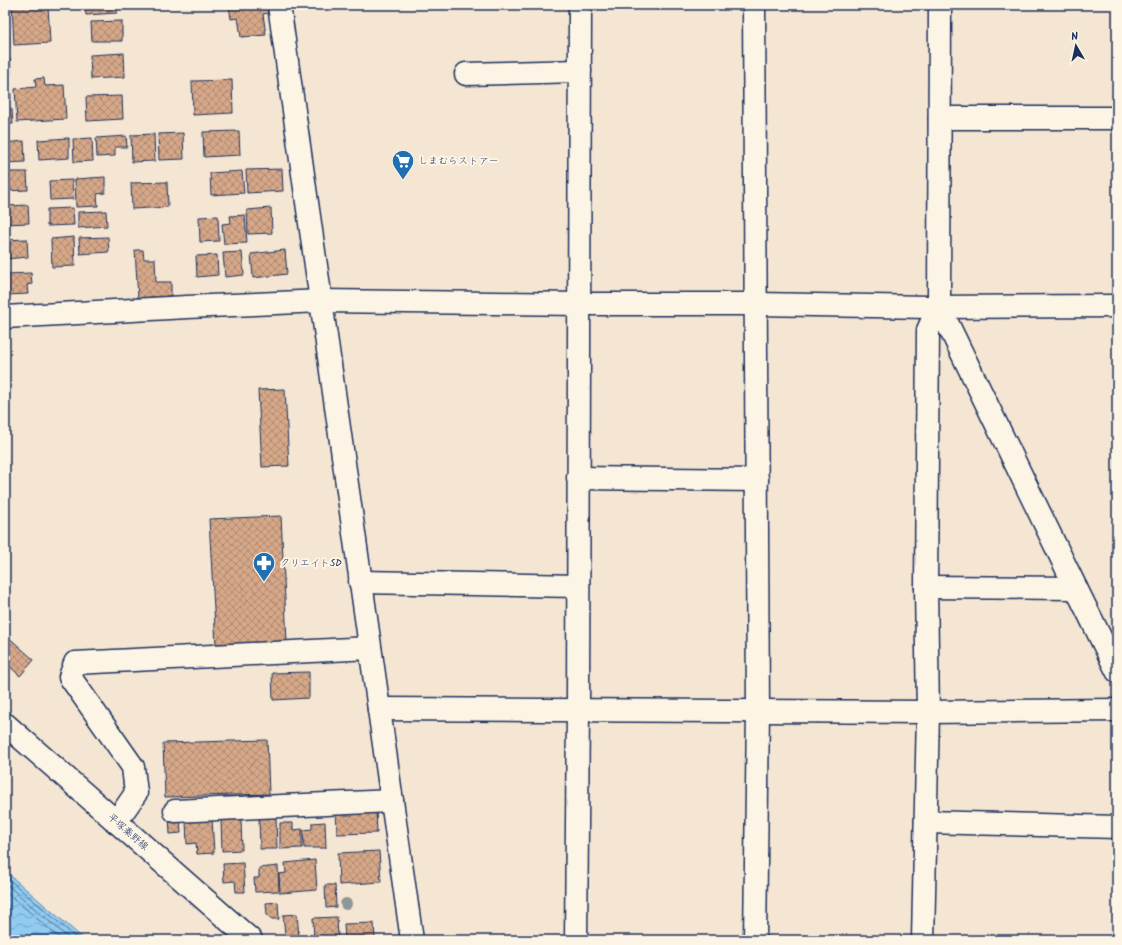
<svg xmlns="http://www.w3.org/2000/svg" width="1122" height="945" font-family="Kalam,'Klee One',sans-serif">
<defs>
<pattern id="water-waves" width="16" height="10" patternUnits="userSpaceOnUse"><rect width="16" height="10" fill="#91cbf0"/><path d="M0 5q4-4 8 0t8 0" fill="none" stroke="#76a5c6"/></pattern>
<pattern id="building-cross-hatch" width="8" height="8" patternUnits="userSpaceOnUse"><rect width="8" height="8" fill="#d6a888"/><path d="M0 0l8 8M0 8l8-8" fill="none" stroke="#ad8972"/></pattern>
</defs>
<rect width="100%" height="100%" fill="#f4e6d2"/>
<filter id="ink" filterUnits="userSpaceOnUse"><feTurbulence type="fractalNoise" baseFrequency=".025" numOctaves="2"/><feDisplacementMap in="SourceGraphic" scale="8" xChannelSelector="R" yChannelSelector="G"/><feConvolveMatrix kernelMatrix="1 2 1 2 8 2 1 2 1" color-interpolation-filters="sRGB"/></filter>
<g filter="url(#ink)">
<polygon fill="url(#water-waves)" stroke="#628db6" points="5,871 85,940 5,940"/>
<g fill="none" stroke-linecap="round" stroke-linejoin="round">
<g stroke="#4a6d98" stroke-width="1">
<polyline points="5,876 79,940"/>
<polyline points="5,883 71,940"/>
<polyline points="5,891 62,940"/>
</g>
</g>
<g fill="url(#building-cross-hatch)" stroke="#1b2f5e">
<polygon points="12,5 48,5 50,43 14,45"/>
<polygon points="85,5 117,5 117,13 86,15"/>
<polygon points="229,5 267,5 268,13 263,14 266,35 241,37 238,18 231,19"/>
<polygon points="122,21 122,41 92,41 91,22"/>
<rect x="5" y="33" width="4" height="14"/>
<polygon points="124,53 125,77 91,79 90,55"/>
<polygon points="5,59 10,59 11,74 5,74"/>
<polygon points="44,78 45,86 64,85 66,119 17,122 15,89 36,87 35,79"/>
<polygon points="232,80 233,113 193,115 192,81"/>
<polygon points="5,84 10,84 11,99 5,99"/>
<polygon points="122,96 123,119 87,121 86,97"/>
<polygon points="12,109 13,124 5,124 5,110"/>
<polygon points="239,131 240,155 204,157 203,132"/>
<polygon points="183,133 184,159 159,160 158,134"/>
<polygon points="154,134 155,161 132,162 131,135"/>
<polygon points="126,136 127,147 115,147 115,156 97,157 96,138"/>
<polygon points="69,138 69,158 39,160 38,140"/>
<polygon points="92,138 93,161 74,162 73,139"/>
<polygon points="24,141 25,162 5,163 5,143"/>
<polygon points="282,169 283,191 247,193 246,170"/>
<polygon points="242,171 244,193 211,195 210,173"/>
<polygon points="5,172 27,172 28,190 5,191"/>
<polygon points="105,177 105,193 97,194 98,206 76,207 75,179"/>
<polygon points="72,180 73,199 50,200 49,181"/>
<polygon points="167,182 168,207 132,209 131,183"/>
<polygon points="28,205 29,223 5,224 5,206"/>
<polygon points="73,208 74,225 47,226 47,209"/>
<polygon points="271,208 272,233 248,234 247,210"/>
<polygon points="106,211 107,226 78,228 78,212"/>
<polygon points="245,215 247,243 224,244 222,224 231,223 230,216"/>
<polygon points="218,216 219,241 200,242 199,217"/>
<polygon points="74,237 75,266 52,267 51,239"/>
<polygon points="108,237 109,252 80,254 79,238"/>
<polygon points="27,239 28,257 5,259 5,240"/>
<polygon points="135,250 143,250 144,259 155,259 156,282 171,282 171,296 138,298"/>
<polygon points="285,250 287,274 253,278 251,254"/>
<polygon points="242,252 244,275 225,277 223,253"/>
<polygon points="217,255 218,275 197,277 196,256"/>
<polygon points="31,273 32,284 27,285 28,294 7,295 6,274"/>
<polygon points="285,389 289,466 262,467 258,390"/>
<polygon points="281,516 287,642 216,646 209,519"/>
<polygon points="5,634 34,660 20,676 5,662"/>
<polygon points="309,672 309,698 273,700 272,673"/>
<polygon points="267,740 269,794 165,797 163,743"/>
<polygon points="376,809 377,833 337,834 336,811"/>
<polygon points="180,817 181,833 170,834 169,818"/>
<polygon points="276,817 277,849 260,849 259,818"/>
<polygon points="212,818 214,853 197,854 196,843 187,844 186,820"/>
<polygon points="241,819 242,850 222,851 221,820"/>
<polygon points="325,822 326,848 304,848 303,830 312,829 312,823"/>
<polygon points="280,823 293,823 293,830 302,829 302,848 280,849"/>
<polygon points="379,851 381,882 339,885 338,853"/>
<polygon points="315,860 317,890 280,893 279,874 286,873 285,863"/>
<polygon points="243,863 245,892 236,892 235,881 224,882 223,864"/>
<polygon points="278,866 279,891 255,892 254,878 259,878 259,868"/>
<polygon points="325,885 335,885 336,907 326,908"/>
<polygon points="278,902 279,919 272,919 267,915 266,903"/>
<polygon points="297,914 299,937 291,938 285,934 283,915"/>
<polygon points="337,917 338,940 314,940 313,918"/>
<polygon points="374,923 375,939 345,940 344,924"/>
</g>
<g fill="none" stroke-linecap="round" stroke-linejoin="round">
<g stroke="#1b2f5e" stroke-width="25">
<g id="minor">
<polyline points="279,5 392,801 412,940"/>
<polyline points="754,5 758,711 755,940"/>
<polyline points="466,74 580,71"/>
<polyline points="940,118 1117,118"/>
<polyline points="939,306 1076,588 1117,671"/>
<polyline points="5,317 187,307 321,301 579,304 756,304 929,307 1117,306"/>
<polyline points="578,478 757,480"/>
<polyline points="360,582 578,586"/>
<polyline points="926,587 1076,588"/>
<polyline points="379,709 928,712 1117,710"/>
<polyline points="175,811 392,801"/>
<polyline points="116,822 136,793 133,767 70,677 75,663 370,648"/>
<polyline points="926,822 1117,827"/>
<polyline points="576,940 578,710 580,5"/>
<polyline points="923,940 928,712 926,587 928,330 939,306 940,5"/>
</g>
</g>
<g stroke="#1b2f5e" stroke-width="25">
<polyline id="major" points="5,724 251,940"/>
</g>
<use href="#minor" stroke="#fcf5e5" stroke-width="22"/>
<use href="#major" stroke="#fcf5e5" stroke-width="22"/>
</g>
<circle fill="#8e969a" cx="346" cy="904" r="6"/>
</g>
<defs>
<g id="supermarket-pin" transform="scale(1.15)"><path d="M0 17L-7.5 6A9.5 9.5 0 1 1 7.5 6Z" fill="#1f6fb2" stroke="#fcf5e5"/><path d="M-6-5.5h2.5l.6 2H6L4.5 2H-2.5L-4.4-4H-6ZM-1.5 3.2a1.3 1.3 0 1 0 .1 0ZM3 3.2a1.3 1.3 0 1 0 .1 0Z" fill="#fff"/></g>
<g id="pharmacy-pin" transform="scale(1.15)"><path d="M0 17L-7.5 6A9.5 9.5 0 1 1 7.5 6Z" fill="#1f6fb2" stroke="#fcf5e5"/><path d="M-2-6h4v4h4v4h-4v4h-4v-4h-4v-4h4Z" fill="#fff"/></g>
</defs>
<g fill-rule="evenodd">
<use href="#supermarket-pin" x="403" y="161"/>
<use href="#pharmacy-pin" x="264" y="563"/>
</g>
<g text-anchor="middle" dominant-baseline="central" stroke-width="4" stroke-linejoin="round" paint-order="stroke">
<g font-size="10" fill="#1b2f5e" stroke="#fcf5e5" text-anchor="start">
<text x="418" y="161">しまむらストアー</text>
<text x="280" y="563">クリエイトSD</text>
</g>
<g font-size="10" fill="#1b2f5e" stroke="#fcf5e5">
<text transform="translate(128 832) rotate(41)">平塚秦野線</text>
</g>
</g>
<rect width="1122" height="945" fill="none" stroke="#fcf5e5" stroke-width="20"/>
<rect x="10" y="10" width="1102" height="925" fill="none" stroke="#1b2f5e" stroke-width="1.5" filter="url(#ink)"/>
<g transform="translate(1076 46) rotate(351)" stroke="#fcf5e5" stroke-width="3" paint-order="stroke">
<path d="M0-3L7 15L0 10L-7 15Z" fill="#1b2f5e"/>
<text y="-6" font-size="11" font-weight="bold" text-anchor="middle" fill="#1b2f5e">N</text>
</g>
</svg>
